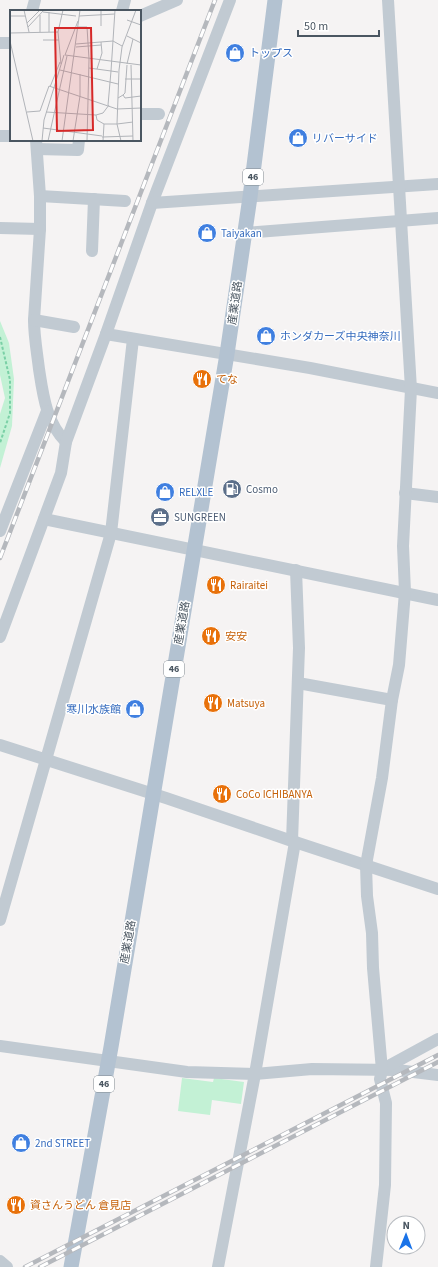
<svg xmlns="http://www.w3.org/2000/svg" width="438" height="1267" font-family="'Source Sans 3','Noto Sans JP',sans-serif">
<rect width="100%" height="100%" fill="#f5f3f3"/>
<g fill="#c3f1d5">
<polygon points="0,321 9,343 14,379 12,426 0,468 0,414 5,398 0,375"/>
<polygon points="182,1078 213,1082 214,1078 244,1082 241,1104 212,1100 210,1115 178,1111"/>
</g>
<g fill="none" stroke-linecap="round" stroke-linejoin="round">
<polyline stroke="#7ad0a6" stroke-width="2" stroke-dasharray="3 2" stroke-linecap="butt" points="0,337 10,380 10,413 0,443"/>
<g stroke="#c1cad2" stroke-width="12">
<polyline points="230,0 152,203 106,334 310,368 438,393"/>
<polyline points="32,11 35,0"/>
<polyline points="122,11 125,0"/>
<polyline points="140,16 177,0"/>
<polyline points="0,43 11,43"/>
<polyline points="140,114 159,114"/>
<polyline points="0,136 11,136"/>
<path d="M36 140 40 196V229L34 320C34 336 37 352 39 369 43 395 46 422 66 442"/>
<polyline points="37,149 78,150 79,140"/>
<polyline points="40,196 125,201"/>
<polyline points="152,203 438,184"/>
<polyline points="0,228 40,229"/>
<polyline points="244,233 438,218"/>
<polyline points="92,251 94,199"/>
<polyline points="34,320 74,327"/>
<polyline points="405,493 438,497"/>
<polyline points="44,519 438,600"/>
<polyline points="0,531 47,411"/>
<polyline points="0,637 61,473 66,442 106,334"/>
<polyline points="298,683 392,700"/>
<polyline points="0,745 166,798 292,841 438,889"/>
<polyline points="292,841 299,648 296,570"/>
<polyline points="0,920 111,533 133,339"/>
<polyline points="0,1046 187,1072 255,1074 312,1069 397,1070 438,1075"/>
<polyline points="383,1069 438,1039"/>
<polyline points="0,1261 7,1267"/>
<polyline points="218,1267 255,1074 295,842"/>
<polyline points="376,1267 385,1185 386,1103 380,1079 382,1070 373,968 372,933 367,896 366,865 382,778 392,700 399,665 405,592 403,546 411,389 388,0"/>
</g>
<polyline stroke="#b3c2d1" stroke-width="15" points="71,1267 111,1047 227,354 250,197 275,0"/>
<g stroke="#b5b8bd" stroke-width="4.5">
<g id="rail">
<polyline points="0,558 215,0"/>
<polyline points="25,1267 438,1055"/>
<polyline points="40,1267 438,1062"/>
</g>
</g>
<use href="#rail" stroke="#fff" stroke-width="3" stroke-dasharray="9" stroke-linecap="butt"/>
</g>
<defs>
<g id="shop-disc" transform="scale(1)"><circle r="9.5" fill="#3f7fe0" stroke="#fff"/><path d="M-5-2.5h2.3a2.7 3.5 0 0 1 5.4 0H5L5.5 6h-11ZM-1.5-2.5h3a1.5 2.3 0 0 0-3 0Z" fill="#fff"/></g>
<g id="restaurant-disc" transform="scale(1)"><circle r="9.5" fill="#e8710a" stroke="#fff"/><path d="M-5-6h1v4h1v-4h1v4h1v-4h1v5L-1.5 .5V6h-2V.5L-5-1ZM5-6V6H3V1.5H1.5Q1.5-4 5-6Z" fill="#fff"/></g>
<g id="fuel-disc" transform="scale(1)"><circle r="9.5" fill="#5c6f8a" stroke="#fff"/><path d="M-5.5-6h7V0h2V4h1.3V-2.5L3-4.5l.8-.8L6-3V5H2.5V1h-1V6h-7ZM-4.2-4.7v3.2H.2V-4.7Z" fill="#fff"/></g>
<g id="office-disc" transform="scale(1)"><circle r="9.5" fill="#5c6f8a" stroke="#fff"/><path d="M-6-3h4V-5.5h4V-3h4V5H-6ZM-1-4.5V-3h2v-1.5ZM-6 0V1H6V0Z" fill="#fff"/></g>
</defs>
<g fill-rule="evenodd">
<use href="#shop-disc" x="235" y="53"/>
<use href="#shop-disc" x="298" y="138"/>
<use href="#shop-disc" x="207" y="233"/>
<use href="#shop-disc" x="266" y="336"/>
<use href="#restaurant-disc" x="202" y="379"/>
<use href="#fuel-disc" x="232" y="489"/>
<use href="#shop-disc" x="165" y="492"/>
<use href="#office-disc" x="160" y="517"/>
<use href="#restaurant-disc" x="216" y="585"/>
<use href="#restaurant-disc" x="211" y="636"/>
<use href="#restaurant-disc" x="213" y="703"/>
<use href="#shop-disc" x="135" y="709"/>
<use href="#restaurant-disc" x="222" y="794"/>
<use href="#shop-disc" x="21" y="1143"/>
<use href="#restaurant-disc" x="16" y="1205"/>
</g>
<g text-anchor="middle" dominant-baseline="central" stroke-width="3" stroke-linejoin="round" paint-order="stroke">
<g fill="#fff" stroke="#808990" stroke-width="1">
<rect x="243" y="169" width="20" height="16" rx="3"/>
<rect x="164" y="661" width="20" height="16" rx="3"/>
<rect x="94" y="1076" width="20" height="16" rx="3"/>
</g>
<g font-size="10" font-weight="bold" fill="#4a5661">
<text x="253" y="177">46</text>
<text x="174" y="669">46</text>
<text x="104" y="1084">46</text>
</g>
<g font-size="11" fill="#366cbe" stroke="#fff" text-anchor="start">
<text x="249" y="53">トップス</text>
<text x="312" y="138">リバーサイド</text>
<text x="221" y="233">Taiyakan</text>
<text x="280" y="336">ホンダカーズ中央神奈川</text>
<text x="179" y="492">RELXLE</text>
<text x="121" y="709" text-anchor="end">寒川水族館</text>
<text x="35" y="1143">2nd STREET</text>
</g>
<g font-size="11" fill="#4a5661" stroke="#fff">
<text transform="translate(235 303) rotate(-82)">産業道路</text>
<text transform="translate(182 623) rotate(-80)">産業道路</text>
<text transform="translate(128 942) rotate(-80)">産業道路</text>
</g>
<g font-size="11" fill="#c56008" stroke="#fff" text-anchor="start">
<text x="216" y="379">てな</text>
<text x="230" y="585">Rairaitei</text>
<text x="225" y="636">安安</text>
<text x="227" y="703">Matsuya</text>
<text x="236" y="794">CoCo ICHIBANYA</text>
<text x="30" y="1205">資さんうどん 倉見店</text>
</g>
<g font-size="11" fill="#4e5e75" stroke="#fff" text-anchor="start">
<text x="246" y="489">Cosmo</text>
<text x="174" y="517">SUNGREEN</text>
</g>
</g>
<g transform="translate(10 10)">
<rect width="131" height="131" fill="#f5f3f3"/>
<path fill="none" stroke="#b1b4b9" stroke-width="1" d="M14 0 19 22M91 0V16M105 0 101 61 108 62M33 2 66 6M0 6H15M69 6 105 4M117 10 131 15M68 11 55 45 131 55M17 13 30 0M18 17 34 0M68 17H77L79 49 77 131M30 22V5M39 22V2M0 23 48 22M117 26 131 33M33 30H49M0 31 23 131M66 34 103 31 112 36M66 37 91 35M51 54 48 22 53 0M117 54 123 29M121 55 123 131M79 58 101 61 98 95M87 59 92 43 91 32M50 60 108 74M70 64V86M115 69H131M40 77 50 52M113 85 115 83 117 55M108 88 113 85 115 88 131 86M17 102 30 101 39 76 107 99 131 98M36 102 86 105M94 114H107M107 114 123 112M33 118 92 126M92 127 123 126M32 131 34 110 54 45M38 131 57 46M52 131 70 0M63 131 70 86M93 131 94 114 87 110 86 105 93 103 99 95M111 131 107 114 109 60 112 37 126 0"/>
<path fill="#d62828" fill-opacity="0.15" stroke="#d62828" stroke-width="2" d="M45 18H81L83 120 47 121Z"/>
<rect width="131" height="131" fill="none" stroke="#4a5661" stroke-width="2"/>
</g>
<g transform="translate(406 1235) rotate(1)"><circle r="19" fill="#ffffff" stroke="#b7bbc0"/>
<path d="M0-3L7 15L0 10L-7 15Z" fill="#1a73e8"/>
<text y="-6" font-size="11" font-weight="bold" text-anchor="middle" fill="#4a5661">N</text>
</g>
<path d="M298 30v6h81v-6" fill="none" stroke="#4a5661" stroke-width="2"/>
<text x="304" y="30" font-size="12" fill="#4a5661" stroke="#ffffff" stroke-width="3" paint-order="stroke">50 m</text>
</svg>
